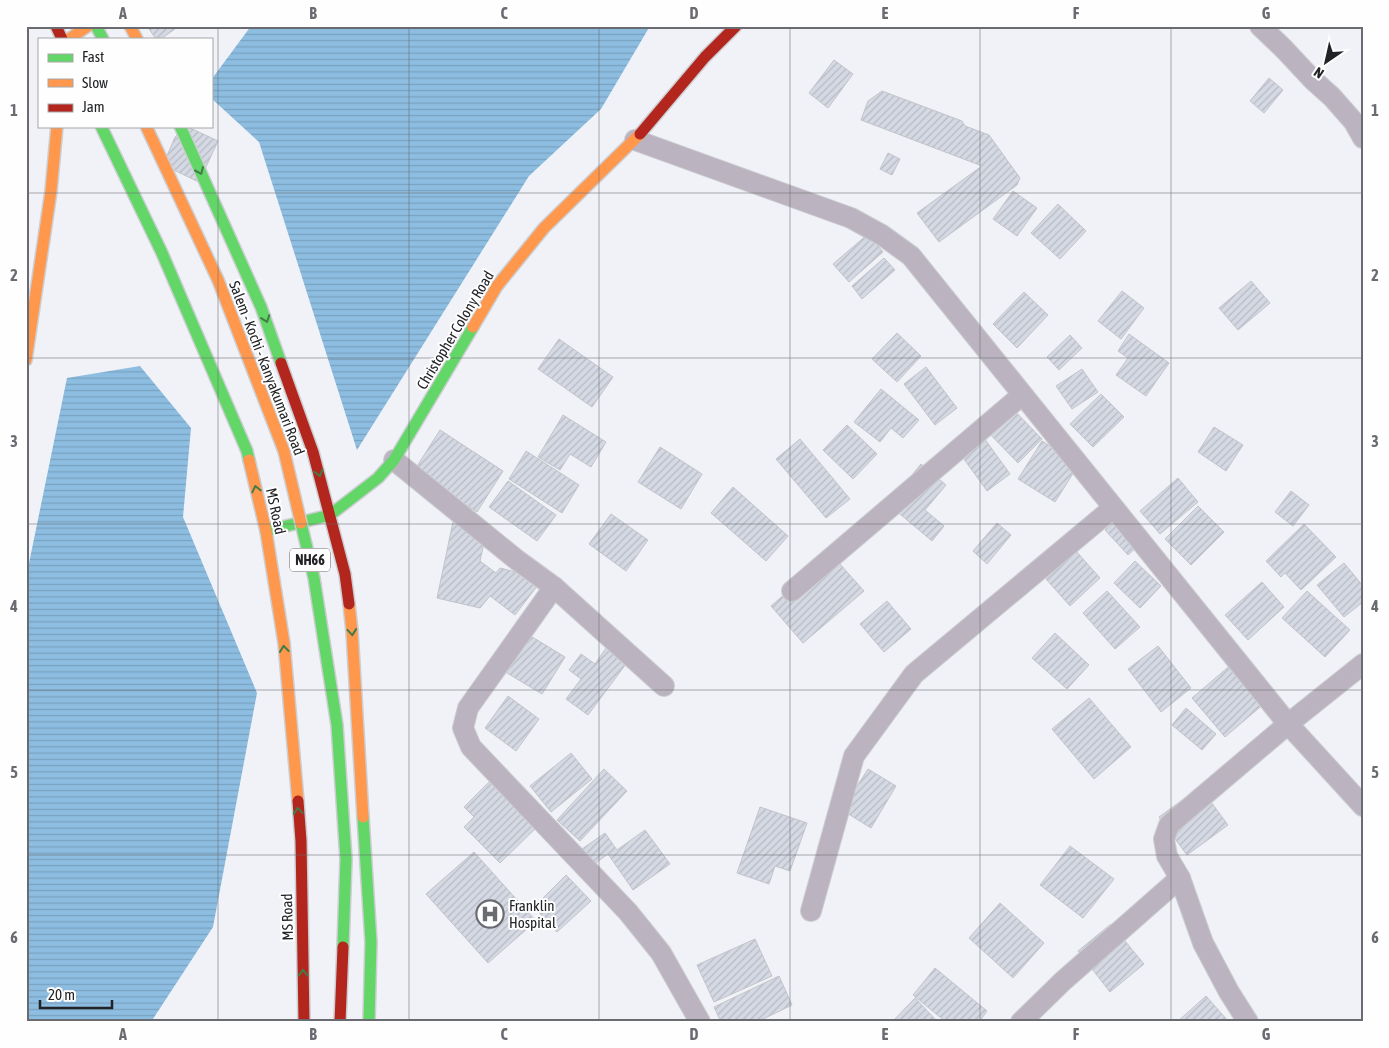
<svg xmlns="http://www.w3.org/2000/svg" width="1389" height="1048" font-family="'Asap Condensed',sans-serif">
<defs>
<pattern id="water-rules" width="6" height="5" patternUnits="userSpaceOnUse" patternTransform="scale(1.25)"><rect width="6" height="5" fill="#8dbde0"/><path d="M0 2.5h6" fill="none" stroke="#79a2c0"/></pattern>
<pattern id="building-hatch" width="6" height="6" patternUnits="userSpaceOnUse" patternTransform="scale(1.25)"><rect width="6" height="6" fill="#d5d9e4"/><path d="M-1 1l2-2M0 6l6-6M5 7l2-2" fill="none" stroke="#b7bac3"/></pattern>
</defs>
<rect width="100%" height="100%" fill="#f0f2f8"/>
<g fill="url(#water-rules)">
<polygon points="251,26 650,26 601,109 529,176 357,450 259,142 211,98 211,80"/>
<polygon points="140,366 191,428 183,517 257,693 213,927 151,1022 26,1022 26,578 67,378"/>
</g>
<g fill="url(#building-hatch)" stroke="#c3c4c9">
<polygon points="147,26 179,26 161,39 156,39"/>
<polygon points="834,60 853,74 828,108 809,93"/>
<polygon points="1269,78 1283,90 1264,113 1250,101"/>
<polygon points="882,91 962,121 965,126 989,135 1020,178 1017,185 939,242 917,213 982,166 861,120 868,101"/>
<polygon points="186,126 218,141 199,182 163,165 175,137"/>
<polygon points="888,153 900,159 892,175 880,169"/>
<polygon points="1013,191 1037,208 1017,236 993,219"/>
<polygon points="1058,204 1086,231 1060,259 1031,233"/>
<polygon points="868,234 883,252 849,282 833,264"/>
<polygon points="884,258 895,270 862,299 852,286"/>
<polygon points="1251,281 1270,303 1238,330 1219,308"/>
<polygon points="1122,291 1144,308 1121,339 1098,321"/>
<polygon points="1024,292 1048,315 1017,348 993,324"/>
<polygon points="897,333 921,356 897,382 872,359"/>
<polygon points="1129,334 1169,363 1146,396 1116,375 1128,358 1118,351"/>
<polygon points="1070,335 1082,348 1059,370 1047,357"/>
<polygon points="559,339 613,377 592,407 538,369"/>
<polygon points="926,367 957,408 935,425 904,384"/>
<polygon points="1082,369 1098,392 1072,409 1056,386"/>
<polygon points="881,389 919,420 903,438 891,428 880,442 854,422"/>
<polygon points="1101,394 1124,417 1093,447 1070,424"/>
<polygon points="1005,401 1042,439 1018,463 981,425"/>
<polygon points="563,415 606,442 591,467 570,454 560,470 538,457"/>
<polygon points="847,425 877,454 853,479 823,450"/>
<polygon points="1214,427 1243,445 1226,471 1198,452"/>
<polygon points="440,430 503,471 477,512 414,471"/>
<polygon points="979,431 1010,474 987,491 956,448"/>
<polygon points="800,439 850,499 826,518 776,459"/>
<polygon points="1042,441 1079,464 1055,502 1018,479"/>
<polygon points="660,447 702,474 681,509 638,482"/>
<polygon points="526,451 579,485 562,513 509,479"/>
<polygon points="921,464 946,485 925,510 944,526 932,541 888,504"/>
<polygon points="1178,478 1198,502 1160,534 1140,511"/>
<polygon points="508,481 556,515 537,541 489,507"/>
<polygon points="733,487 788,536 766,561 711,513"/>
<polygon points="1291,491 1309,505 1293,526 1275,512"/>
<polygon points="1198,506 1224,532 1191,565 1165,539"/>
<polygon points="611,514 648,540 626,571 589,544"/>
<polygon points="1117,520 1140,544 1128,555 1105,530"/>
<polygon points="453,522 487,530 480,561 496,573 500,568 523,574 538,585 515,615 490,596 480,608 437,598"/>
<polygon points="997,523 1011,535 987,564 973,551"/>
<polygon points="1304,524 1336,557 1301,590 1285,573 1281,577 1266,561"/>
<polygon points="1076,551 1100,578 1070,606 1046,579"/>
<polygon points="831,554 864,591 803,643 771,606"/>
<polygon points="1135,561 1161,586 1140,608 1114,583"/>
<polygon points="1344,563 1363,586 1363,602 1344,617 1317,585"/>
<polygon points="1262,582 1284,607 1248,640 1225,615"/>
<polygon points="1107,591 1140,627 1115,649 1083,613"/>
<polygon points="1307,591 1350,630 1325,657 1282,618"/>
<polygon points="887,601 911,629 884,652 860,624"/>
<polygon points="524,632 565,657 542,694 502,670"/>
<polygon points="1055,633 1089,665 1067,689 1032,658"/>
<polygon points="608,645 629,660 588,715 566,699 581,679 569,670 581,654 595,664"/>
<polygon points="1158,646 1191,688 1161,712 1128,669"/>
<polygon points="1233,663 1266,702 1225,737 1192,698"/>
<polygon points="508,696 539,719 516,751 485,728"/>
<polygon points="1089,698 1131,747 1094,779 1052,729"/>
<polygon points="1186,708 1216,734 1202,750 1172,725"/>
<polygon points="571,753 592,779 551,812 530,786"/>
<polygon points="604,769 627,791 580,841 557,820"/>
<polygon points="868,769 896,786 871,828 842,810"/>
<polygon points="491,780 537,827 500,863 464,827 474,817 464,807"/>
<polygon points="1200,787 1228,825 1187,855 1159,817"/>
<polygon points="760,807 807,823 790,871 775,866 769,884 737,873"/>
<polygon points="645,830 670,864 633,890 608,854 593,865 582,849 605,833 617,850"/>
<polygon points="1070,846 1114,879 1083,918 1040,885"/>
<polygon points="474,852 536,921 488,963 426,894"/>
<polygon points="566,875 591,901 557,932 534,907"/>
<polygon points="1000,903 1044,943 1013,978 969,938"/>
<polygon points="1111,924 1144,964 1110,992 1078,951"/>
<polygon points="755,939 772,976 714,1002 697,965"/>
<polygon points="935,968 987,1011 979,1022 946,1022 913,995"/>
<polygon points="779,976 792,1005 757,1022 721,1022 714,1007"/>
<polygon points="1206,996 1229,1022 1177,1022"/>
<polygon points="915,998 938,1022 892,1022"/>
</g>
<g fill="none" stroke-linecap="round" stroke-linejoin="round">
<g stroke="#ccced1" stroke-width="22">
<g id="street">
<polyline points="1260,26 1284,49 1313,80 1332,97 1354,122 1363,138"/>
<polyline points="635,140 851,218 882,235 911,256 1288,724 1169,825 1164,839 1167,856 1180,878 1203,943 1229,992 1248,1022"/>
<polyline points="394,460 517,560 554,587 664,686"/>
<polyline points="554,587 468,708 463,728 471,747 628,912 661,953 700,1022"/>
<polyline points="792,591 1022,395"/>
<polyline points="1363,664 1288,724 1363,806"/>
<polyline points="811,911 854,756 914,674 1113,508"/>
<polyline points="1021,1022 1063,981 1180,878"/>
</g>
</g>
<g stroke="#ccced1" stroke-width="14">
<g id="fast">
<polyline points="96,26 103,39"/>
<polyline points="101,126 162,253 247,451 249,460"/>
<polyline points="180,126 261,307 281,363"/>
<polyline points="266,531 330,515 378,478 394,460 473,327"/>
<polyline points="363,817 371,942 369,1022"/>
</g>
</g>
<g stroke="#ccced1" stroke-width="14">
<g id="slow">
<polyline points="130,26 137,39"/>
<polyline points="69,39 88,26"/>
<polyline points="473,327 497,286 544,228 640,134"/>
<polyline points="26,360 51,191 57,126"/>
<polyline points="249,460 266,531 284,643 298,801"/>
<polyline points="349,604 352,631 363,817"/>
</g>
</g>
<g stroke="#ccced1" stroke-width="14">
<g id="jam">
<polyline points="56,26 62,39"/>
<polyline points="640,134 705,57 736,26"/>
<polyline points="281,363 313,452 345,574 349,604"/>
<polyline points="298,801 301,841 304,1022"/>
</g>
</g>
<use href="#street" stroke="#bcb3c0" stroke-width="20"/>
<use href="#fast" stroke="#63d668" stroke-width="11"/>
<use href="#slow" stroke="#ff974d" stroke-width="11"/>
<use href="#jam" stroke="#b3261e" stroke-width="11"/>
<g stroke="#ccced1" stroke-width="14" stroke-linecap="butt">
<polyline id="fast-bridge" points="301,523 314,578 337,725 346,859 343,947"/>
</g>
<g stroke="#ccced1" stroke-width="14" stroke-linecap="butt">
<polyline id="slow-bridge" points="146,126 218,280 284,451 301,523"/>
</g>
<g stroke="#ccced1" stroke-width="14" stroke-linecap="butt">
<polyline id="jam-bridge" points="340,1022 343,947"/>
</g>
<use href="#fast-bridge" stroke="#63d668" stroke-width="11"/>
<use href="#slow-bridge" stroke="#ff974d" stroke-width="11"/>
<use href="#jam-bridge" stroke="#b3261e" stroke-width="11"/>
</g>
<defs><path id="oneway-chevron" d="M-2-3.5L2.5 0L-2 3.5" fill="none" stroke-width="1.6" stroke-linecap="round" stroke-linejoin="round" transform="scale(1.25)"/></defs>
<g stroke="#427c47">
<use href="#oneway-chevron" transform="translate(200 171) rotate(66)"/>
<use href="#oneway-chevron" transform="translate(266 319) rotate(70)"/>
<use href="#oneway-chevron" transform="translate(319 473) rotate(75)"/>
<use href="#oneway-chevron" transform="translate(256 489) rotate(-103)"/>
<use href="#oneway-chevron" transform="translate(352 632) rotate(85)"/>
<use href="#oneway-chevron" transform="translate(284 649) rotate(-96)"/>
<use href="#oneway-chevron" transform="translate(298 811) rotate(-95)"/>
<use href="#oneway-chevron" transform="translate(303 973) rotate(-91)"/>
</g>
<path fill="none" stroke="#696b70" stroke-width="1" stroke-opacity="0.55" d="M218 26V1022M409 26V1022M599 26V1022M790 26V1022M980 26V1022M1171 26V1022M26 193H1363M26 358H1363M26 524H1363M26 690H1363M26 855H1363"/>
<defs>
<g id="hospital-ring" transform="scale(1.4375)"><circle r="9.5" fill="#fefefe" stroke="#696b70" stroke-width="1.5"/><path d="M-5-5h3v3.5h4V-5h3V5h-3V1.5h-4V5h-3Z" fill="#696b70"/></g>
</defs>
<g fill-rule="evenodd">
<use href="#hospital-ring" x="490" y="914"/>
</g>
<g text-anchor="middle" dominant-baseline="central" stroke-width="4" stroke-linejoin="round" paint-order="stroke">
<rect fill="#fefefe" stroke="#636567" stroke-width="1" x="290" y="548.5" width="40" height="23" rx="4"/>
<g font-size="14" font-weight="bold" fill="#212326">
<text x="310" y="560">NH66</text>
</g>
<g font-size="15" fill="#212326" stroke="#fefefe">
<text transform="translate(455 330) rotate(-59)">Christopher Colony Road</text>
<text transform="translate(267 368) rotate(69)">Salem - Kochi - Kanyakumari Road</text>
<text transform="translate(276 511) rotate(78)">MS Road</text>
<text transform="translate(287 917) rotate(-91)">MS Road</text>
</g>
<g font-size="15" fill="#212326" stroke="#fefefe" text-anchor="start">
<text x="509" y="905">Franklin<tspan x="509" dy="17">Hospital</tspan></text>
</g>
</g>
<rect width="1389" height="1048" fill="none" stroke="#fefefe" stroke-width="55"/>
<rect x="38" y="38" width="175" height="90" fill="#fefefe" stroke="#a6a6a8"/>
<rect x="48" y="54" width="25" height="8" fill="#63d668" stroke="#a6a6a8"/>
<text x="82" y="62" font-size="15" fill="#212326">Fast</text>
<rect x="48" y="79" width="25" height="8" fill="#ff974d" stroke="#a6a6a8"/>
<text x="82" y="88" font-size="15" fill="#212326">Slow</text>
<rect x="48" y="104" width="25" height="8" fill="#b3261e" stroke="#a6a6a8"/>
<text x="82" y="112" font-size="15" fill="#212326">Jam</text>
<g transform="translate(1326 62) rotate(214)" stroke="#fefefe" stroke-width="4" paint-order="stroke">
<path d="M0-4L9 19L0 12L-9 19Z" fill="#212326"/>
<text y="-8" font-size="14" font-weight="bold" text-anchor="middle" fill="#212326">N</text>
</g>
<path d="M40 1000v8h72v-8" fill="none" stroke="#212326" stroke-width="2.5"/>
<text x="48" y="1000" font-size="15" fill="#212326" stroke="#fefefe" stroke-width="4" paint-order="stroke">20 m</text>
<rect x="28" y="28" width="1334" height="992" fill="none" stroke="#696b70" stroke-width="2"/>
<g font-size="16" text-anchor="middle" font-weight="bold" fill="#696b70">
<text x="123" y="19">A</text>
<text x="313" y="19">B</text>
<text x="504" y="19">C</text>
<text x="694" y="19">D</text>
<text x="885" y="19">E</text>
<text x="1076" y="19">F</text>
<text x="1266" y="19">G</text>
<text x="14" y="116">1</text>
<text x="1375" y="116">1</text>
<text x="14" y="281">2</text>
<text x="1375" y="281">2</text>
<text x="14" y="447">3</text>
<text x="1375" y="447">3</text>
<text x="14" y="612">4</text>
<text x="1375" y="612">4</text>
<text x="14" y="778">5</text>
<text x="1375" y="778">5</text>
<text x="14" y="943">6</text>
<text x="1375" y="943">6</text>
<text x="123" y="1040">A</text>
<text x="313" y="1040">B</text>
<text x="504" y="1040">C</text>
<text x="694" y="1040">D</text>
<text x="885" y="1040">E</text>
<text x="1076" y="1040">F</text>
<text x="1266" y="1040">G</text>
</g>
</svg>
